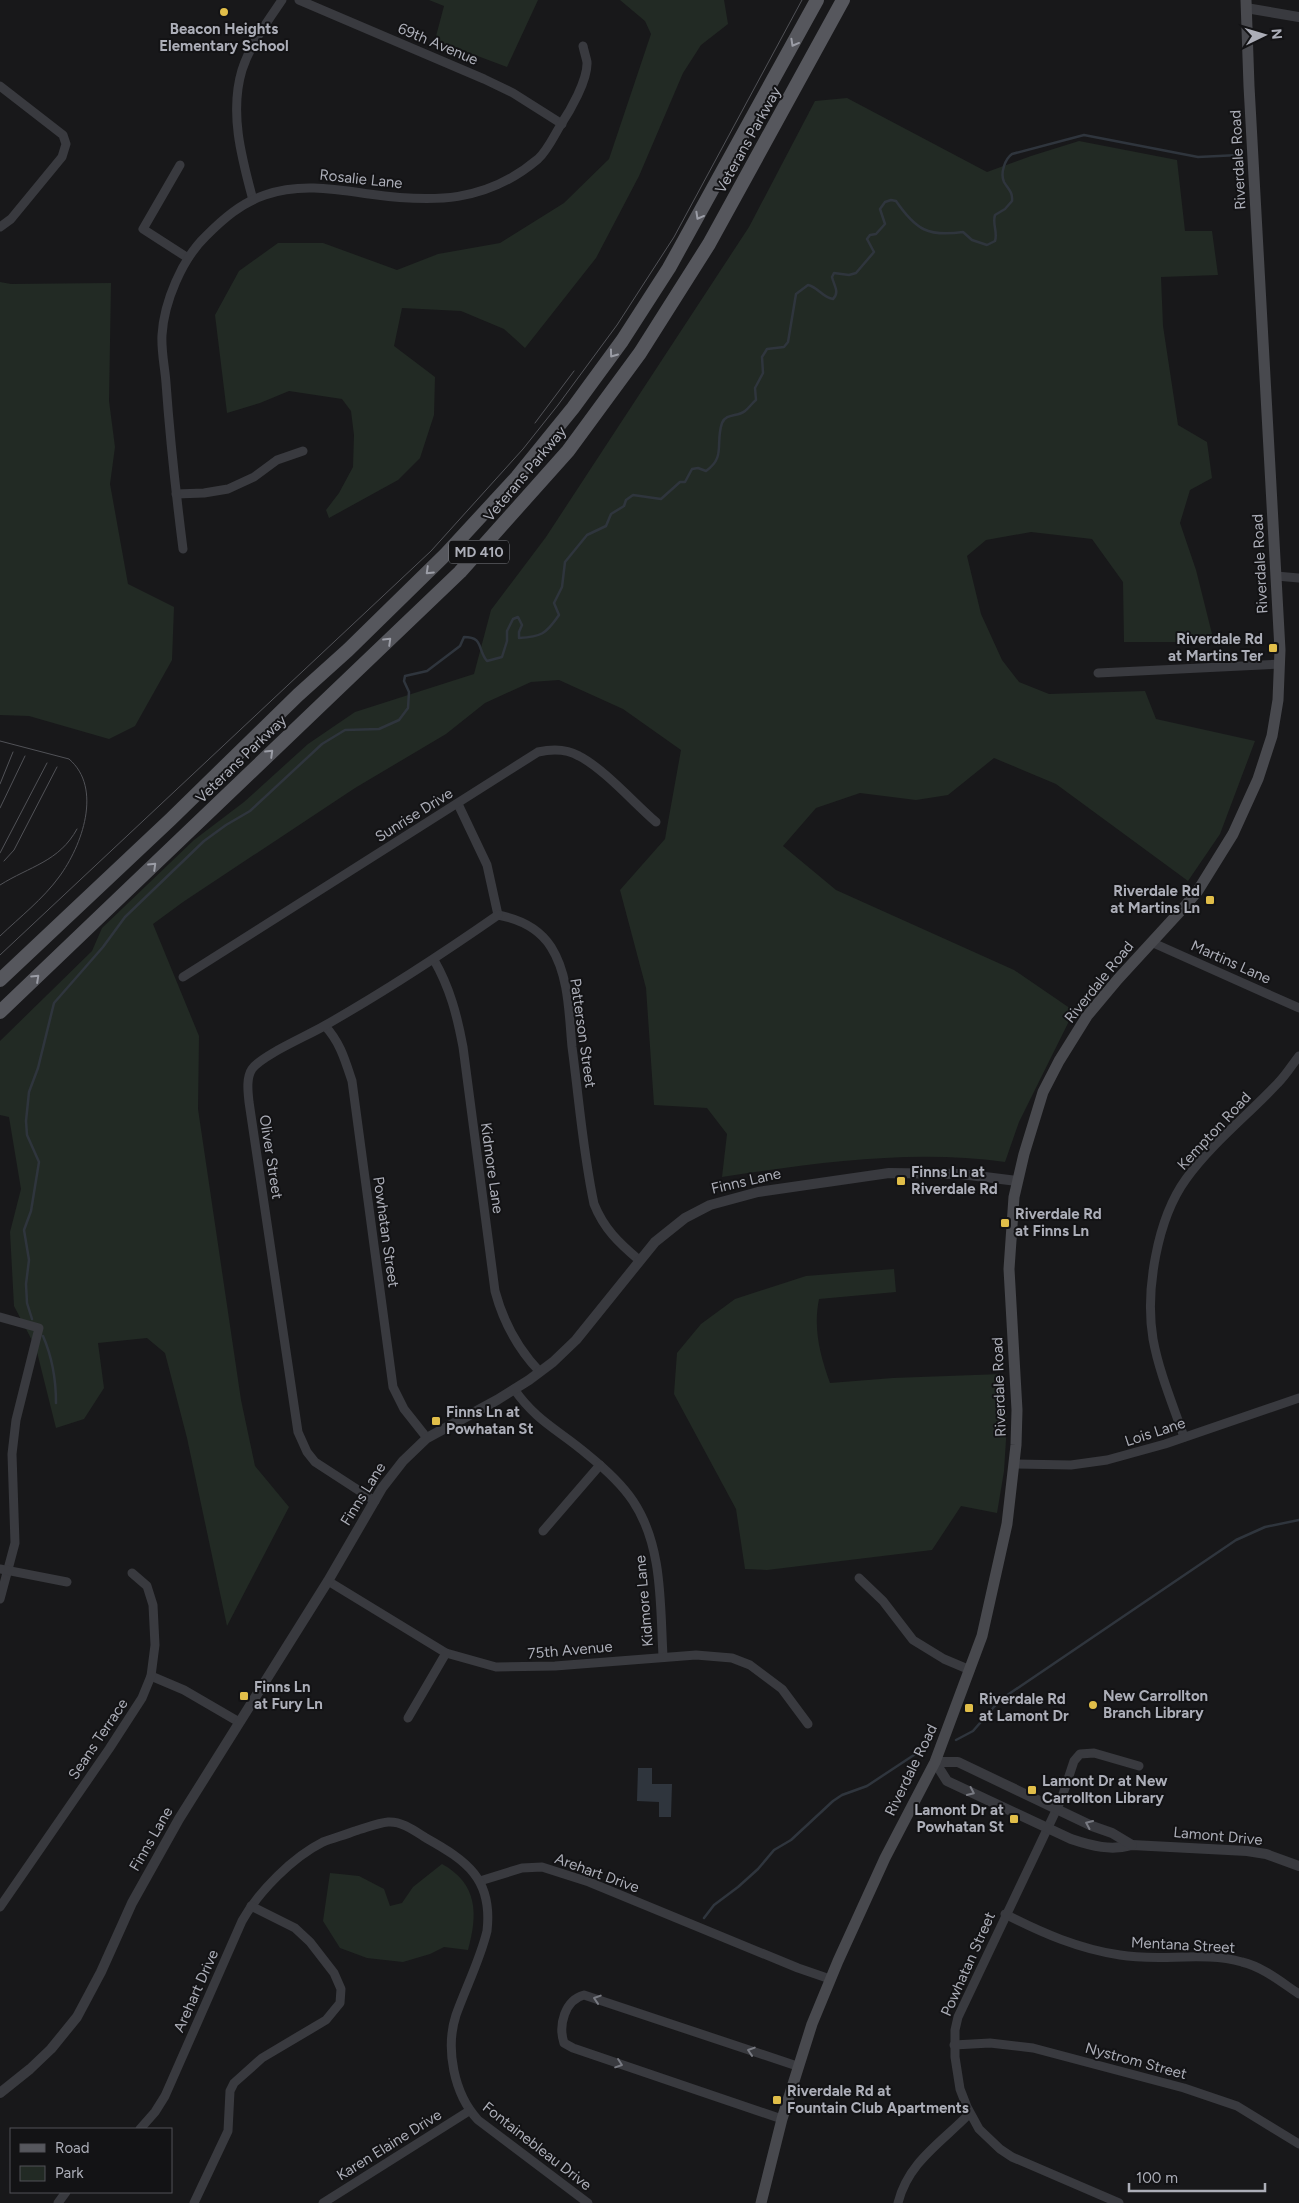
<svg xmlns="http://www.w3.org/2000/svg" width="1299" height="2203" font-family="Figtree,sans-serif">
<rect width="100%" height="100%" fill="#18181a"/>
<g fill="#222a24">
<polygon points="429,0 538,0 507,67 435,40 444,6"/>
<polygon points="620,0 724,0 728,24 701,45 683,73 639,176 596,258 525,348 504,329 461,311 402,308 394,346 435,377 434,415 420,458 398,480 329,518 326,510 339,493 353,467 354,435 351,411 342,399 289,391 260,403 227,413 215,315 239,271 278,243 323,243 397,270 438,254 500,243 564,203 609,159 651,34 645,21"/>
<path d="M847 98 987 172 1031 156 1079 141 1177 160 1185 231H1212L1218 275 1161 277 1163 326 1178 425 1207 442 1212 478 1190 490 1180 523 1196 570 1214 642H1124L1123 582 1092 539 1031 532 986 540 967 556 981 614 1002 660 1019 682 1049 694 1145 691 1156 719 1255 741 1220 834 1188 881 1056 784 994 758 948 795 916 800 860 793 816 808 783 846 836 890 1014 970 1074 1011 1019 1122 1005 1162C911 1149 815 1163 722 1177L727 1134 707 1108 654 1105 646 988 620 890 665 839 681 750 623 709 559 680 531 682 485 703 446 734 355 788 183 902 153 924 199 1036 198 1109 241 1400 255 1466 289 1507 227 1626 187 1438 165 1353 147 1338 98 1343 104 1388 84 1419 56 1428 36 1348 14 1306 10 1232 21 1189 9 1117 0 1115V1041L92 951 102 928 194 840 244 802 308 744 355 712 474 674 491 610 546 537 749 227 815 101Z"/>
<polygon points="0,282 11,284 111,283 109,401 115,447 110,484 128,584 174,607 172,660 135,726 109,739 29,716 0,715"/>
<path d="M894 1269 896 1292 819 1299C813 1329 820 1355 830 1383L893 1378 1002 1374 1007 1424 1004 1471 997 1513 961 1506 932 1550 767 1570 745 1569 736 1509 674 1394 677 1353 701 1324 735 1299 806 1276Z"/>
<path d="M442 1864C478 1884 478 1914 468 1950L444 1947 430 1954 403 1962 367 1958 340 1948 323 1921 330 1873 359 1876 384 1889 390 1906 402 1903 413 1887Z"/>
</g>
<polygon fill="#2f353d" points="638,1768 652,1768 652,1784 672,1784 671,1817 659,1817 659,1802 637,1801"/>
<g fill="none" stroke-linecap="round" stroke-linejoin="round">
<g stroke="#2f353d" stroke-width="2.5">
<path d="M32 1319 27 1303 26 1284 29 1260 24 1230 31 1211 39 1162 27 1135 26 1121 29 1092 38 1068 54 1003 103 947 125 917 204 841 226 825 250 811 322 744 345 730 379 729 399 720 408 708 409 692 404 681 405 676 427 671 460 646 464 637C484 637 477 649 487 661L502 657 507 641V631L513 619 518 617 522 625 519 632V638C541 637 546 634 559 615L554 603 562 587 565 562 587 535 606 526 611 514 624 506 626 500 633 495 661 499 680 482H685L692 469 698 468 706 471C726 457 715 444 722 423 726 413 738 417 745 411 749 408 752 403 756 400L755 388 763 373 762 357 767 349 784 347 788 342 796 294 808 285C818 287 823 298 833 299 840 292 834 286 832 277L834 273 849 275 856 273 874 252 867 239 870 235 876 234 885 224 880 209 885 202 891 200 896 201C916 230 928 237 963 232L972 240 987 245 995 241C998 232 992 224 995 215L1005 209 1012 201C1013 192 1008 189 1004 182 1000 173 1005 159 1012 154L1084 135 1198 157 1239 155"/>
<path d="M43 1336C53 1359 56 1379 56 1403"/>
<polyline points="956,1740 973,1731 1000,1700 1236,1540 1265,1527 1299,1520"/>
<polyline points="704,1918 714,1905 738,1887 758,1869 774,1850 791,1840 833,1801 842,1795 867,1786 923,1749"/>
</g>
<g stroke="#393a3f" stroke-width="9">
<polyline points="299,0 484,79 513,93 562,124"/>
<polyline points="0,86 63,135 66,144 62,157 11,219 0,227"/>
<polyline points="180,165 143,229 188,258"/>
<path d="M253 200C242 159 229 113 242 70 250 45 267 22 282 0"/>
<polyline points="176,494 204,493 228,489 254,477 277,460 303,451"/>
<path d="M183 549C176 494 170 439 166 383 165 368 161 351 162 335 164 302 182 259 206 236 223 219 241 203 265 195 299 183 334 189 369 194 433 203 486 203 538 159 547 151 554 136 560 126 570 111 588 80 587 62 586 57 584 51 583 46"/>
<polyline points="1276,576 1299,578"/>
<polyline points="1098,673 1280,664"/>
<polyline points="458,804 487,865 498,915"/>
<path d="M498 915C519 919 539 928 551 947 569 975 569 1015 572 1047 579 1099 583 1153 594 1204 604 1229 619 1243 639 1260"/>
<polyline points="1151,942 1299,1008"/>
<path d="M434 960C450 988 457 1015 463 1047L495 1291C503 1321 519 1350 540 1372"/>
<path d="M183 977 538 752C551 749 567 749 579 756 603 768 635 804 656 822"/>
<path d="M325 1026C340 1042 345 1060 352 1081L393 1387 404 1409 427 1438"/>
<polyline points="0,1317 39,1328 16,1420 12,1454 15,1543 0,1599"/>
<path d="M514 1389C537 1422 559 1430 588 1455 604 1468 621 1483 633 1501 663 1546 660 1604 663 1656"/>
<path d="M1184 1437C1173 1405 1159 1372 1153 1339 1145 1291 1157 1219 1186 1179 1212 1143 1248 1115 1278 1083 1286 1075 1292 1065 1299 1056"/>
<polyline points="1014,1464 1071,1465 1107,1460 1165,1444 1299,1398"/>
<path d="M375 1501 315 1462 307 1452 298 1432 249 1102C248 1092 246 1078 252 1069 262 1055 307 1036 324 1026 384 992 442 954 498 915"/>
<polyline points="543,1531 600,1465"/>
<polyline points="0,1569 67,1582"/>
<polyline points="859,1578 883,1601 913,1640 944,1659 970,1670"/>
<polyline points="328,1581 446,1653 496,1667 555,1666 696,1655 732,1658 750,1665 782,1689 808,1724"/>
<polyline points="151,1676 184,1690 239,1722"/>
<polyline points="408,1718 446,1653"/>
<polyline points="480,1881 522,1868 542,1867 589,1882 798,1968 830,1979"/>
<polyline points="0,1907 109,1749 142,1698 151,1676 155,1645 153,1605 147,1586 132,1573"/>
<path d="M1005 1914C1042 1933 1079 1949 1120 1955 1160 1962 1203 1951 1242 1962 1263 1967 1281 1982 1299 1994"/>
<polyline points="954,2045 990,2043 1033,2048 1184,2088 1237,2106 1299,2144"/>
<path d="M782 2119 573 2048 564 2043C558 2025 565 2000 584 1995L797 2066"/>
<path d="M140 2129 155 2112 165 2096 242 1921C259 1891 293 1857 323 1842 333 1838 345 1835 355 1831 366 1828 377 1823 388 1822 402 1821 415 1831 426 1838 467 1861 493 1879 487 1931 480 1960 466 1987 456 2015 445 2049 454 2094 478 2120L588 2203"/>
<polyline points="58,2203 66,2192"/>
<polyline points="194,2203 228,2131 230,2091 234,2083 262,2058 326,2020 340,2003 341,1989 334,1973 310,1942 295,1928 251,1906"/>
<polyline points="323,2203 469,2111"/>
<path d="M898 2203C908 2162 942 2142 969 2114"/>
<polyline points="1119,2203 1012,2157 1000,2149 979,2129 967,2107 960,2089 955,2057 955,2030 958,2017 1061,1800 1074,1761 1080,1754 1094,1753 1139,1766"/>
</g>
<g stroke="#393a3f" stroke-width="10">
<polyline points="1246,8 1299,17"/>
<path d="M935 1762 947 1781 1071 1839C1092 1846 1111 1851 1132 1845L1247 1851 1266 1854 1299 1866"/>
<polyline points="935,1762 958,1762 1092,1826 1112,1833 1132,1845"/>
<polyline points="0,2093 30,2069 51,2049 77,2017 101,1972 132,1903 179,1819 328,1581 382,1488 403,1461 427,1438 497,1400 529,1380 553,1362 576,1340 655,1242 685,1218 710,1205 758,1192 889,1173 961,1174 1017,1181"/>
</g>
<polyline stroke="#48494e" stroke-width="11" points="761,2203 782,2119 812,2024 838,1961 885,1858 935,1762 982,1636 1007,1524 1016,1445 1017,1410 1009,1269 1014,1197 1024,1154 1043,1092 1059,1061 1087,1016 1118,979 1185,906 1197,892 1233,834 1258,779 1272,736 1278,700 1280,650 1249,86 1246,0"/>
<g stroke="#56575d" stroke-width="14">
<polyline points="0,980 171,819 298,695 348,650 446,554 517,477 573,408 622,341 669,268 817,0"/>
<polyline points="0,1012 460,572 568,451 640,353 709,244 843,0"/>
</g>
<g stroke="#515257" stroke-width="1">
<polyline points="535,423 574,371"/>
<path d="M0 741 69 759C103 788 82 846 59 877 43 899 20 917 0 936"/>
<polyline points="0,784 13,752"/>
<polyline points="0,808 25,756"/>
<polyline points="0,853 47,763"/>
<polyline points="4,861 14,850 57,767"/>
<path d="M0 885C30 866 59 862 77 829"/>
<polyline points="0,955 431,551 523,449 558,405 617,325 674,237 802,0"/>
</g>
</g>
<defs><path id="oneway-chevron" d="M-2-3.5L2.5 0L-2 3.5" fill="none" stroke-width="1.6" stroke-linecap="round" stroke-linejoin="round" transform="scale(1.25)"/></defs>
<g stroke="#9b9da6">
<use href="#oneway-chevron" transform="translate(794 43) rotate(119)"/>
<use href="#oneway-chevron" transform="translate(699 216) rotate(119)"/>
<use href="#oneway-chevron" transform="translate(613 354) rotate(126)"/>
<use href="#oneway-chevron" transform="translate(429 571) rotate(136)"/>
<use href="#oneway-chevron" transform="translate(388 641) rotate(-44)"/>
<use href="#oneway-chevron" transform="translate(270 753) rotate(-44)"/>
<use href="#oneway-chevron" transform="translate(153 866) rotate(-44)"/>
<use href="#oneway-chevron" transform="translate(36 978) rotate(-43)"/>
</g>
<g stroke="#787a82">
<use href="#oneway-chevron" transform="translate(971 1792) rotate(25)"/>
<use href="#oneway-chevron" transform="translate(1089 1824) rotate(-156)"/>
<use href="#oneway-chevron" transform="translate(597 1999) rotate(-162)"/>
<use href="#oneway-chevron" transform="translate(751 2051) rotate(-162)"/>
<use href="#oneway-chevron" transform="translate(619 2064) rotate(19)"/>
</g>
<g fill="#e1be49" stroke="#131315" stroke-width="2">
<circle cx="224" cy="12" r="5"/>
<rect x="1268" y="643" width="10" height="10" rx="2.5"/>
<rect x="1205" y="895" width="10" height="10" rx="2.5"/>
<rect x="896" y="1176" width="10" height="10" rx="2.5"/>
<rect x="1000" y="1218" width="10" height="10" rx="2.5"/>
<rect x="431" y="1416" width="10" height="10" rx="2.5"/>
<rect x="239" y="1691" width="10" height="10" rx="2.5"/>
<circle cx="1093" cy="1705" r="5"/>
<rect x="964" y="1703" width="10" height="10" rx="2.5"/>
<rect x="1027" y="1785" width="10" height="10" rx="2.5"/>
<rect x="1009" y="1814" width="10" height="10" rx="2.5"/>
<rect x="772" y="2095" width="10" height="10" rx="2.5"/>
</g>
<g text-anchor="middle" dominant-baseline="central" stroke-width="4" stroke-linejoin="round" paint-order="stroke">
<rect fill="#131315" stroke="#7e8087" stroke-width="1" x="449" y="540.5" width="60" height="23" rx="4"/>
<g font-size="14" font-weight="bold" fill="#acaeb8">
<text x="479" y="552">MD 410</text>
</g>
<g font-size="15" font-weight="bold" fill="#acaeb8" stroke="#131315" text-anchor="start">
<text x="224" y="29" text-anchor="middle">Beacon Heights<tspan x="224" dy="17">Elementary School</tspan></text>
<text x="1263" y="639" text-anchor="end">Riverdale Rd<tspan x="1263" dy="17">at Martins Ter</tspan></text>
<text x="1200" y="891" text-anchor="end">Riverdale Rd<tspan x="1200" dy="17">at Martins Ln</tspan></text>
<text x="911" y="1172">Finns Ln at<tspan x="911" dy="17">Riverdale Rd</tspan></text>
<text x="1015" y="1214">Riverdale Rd<tspan x="1015" dy="17">at Finns Ln</tspan></text>
<text x="446" y="1412">Finns Ln at<tspan x="446" dy="17">Powhatan St</tspan></text>
<text x="254" y="1687">Finns Ln<tspan x="254" dy="17">at Fury Ln</tspan></text>
<text x="1103" y="1696">New Carrollton<tspan x="1103" dy="17">Branch Library</tspan></text>
<text x="979" y="1699">Riverdale Rd<tspan x="979" dy="17">at Lamont Dr</tspan></text>
<text x="1042" y="1781">Lamont Dr at New<tspan x="1042" dy="17">Carrollton Library</tspan></text>
<text x="1004" y="1810" text-anchor="end">Lamont Dr at<tspan x="1004" dy="17">Powhatan St</tspan></text>
<text x="787" y="2091">Riverdale Rd at<tspan x="787" dy="17">Fountain Club Apartments</tspan></text>
</g>
<g font-size="15" fill="#acaeb8" stroke="#131315">
<text transform="translate(438 44) rotate(23)">69th Avenue</text>
<text transform="translate(748 140) rotate(-61)">Veterans Parkway</text>
<text transform="translate(1238 160) rotate(-93)">Riverdale Road</text>
<text transform="translate(361 179) rotate(6)">Rosalie Lane</text>
<text transform="translate(525 474) rotate(-50)">Veterans Parkway</text>
<text transform="translate(1260 564) rotate(-93)">Riverdale Road</text>
<text transform="translate(241 759) rotate(-44)">Veterans Parkway</text>
<text transform="translate(414 815) rotate(-32)">Sunrise Drive</text>
<text transform="translate(1231 962) rotate(24)">Martins Lane</text>
<text transform="translate(1099 982) rotate(-51)">Riverdale Road</text>
<text transform="translate(583 1033) rotate(82)">Patterson Street</text>
<text transform="translate(1214 1131) rotate(-47)">Kempton Road</text>
<text transform="translate(271 1157) rotate(81)">Oliver Street</text>
<text transform="translate(492 1168) rotate(82)">Kidmore Lane</text>
<text transform="translate(746 1181) rotate(-13)">Finns Lane</text>
<text transform="translate(386 1232) rotate(82)">Powhatan Street</text>
<text transform="translate(999 1387) rotate(-92)">Riverdale Road</text>
<text transform="translate(1155 1432) rotate(-18)">Lois Lane</text>
<text transform="translate(363 1494) rotate(-58)">Finns Lane</text>
<text transform="translate(644 1601) rotate(-95)">Kidmore Lane</text>
<text transform="translate(570 1650) rotate(-5)">75th Avenue</text>
<text transform="translate(98 1739) rotate(-56)">Seans Terrace</text>
<text transform="translate(911 1770) rotate(-64)">Riverdale Road</text>
<text transform="translate(1218 1836) rotate(5)">Lamont Drive</text>
<text transform="translate(151 1839) rotate(-60)">Finns Lane</text>
<text transform="translate(597 1873) rotate(20)">Arehart Drive</text>
<text transform="translate(1183 1945) rotate(3)">Mentana Street</text>
<text transform="translate(968 1964) rotate(-66)">Powhatan Street</text>
<text transform="translate(196 1991) rotate(-66)">Arehart Drive</text>
<text transform="translate(1136 2061) rotate(15)">Nystrom Street</text>
<text transform="translate(389 2145) rotate(-32)">Karen Elaine Drive</text>
<text transform="translate(537 2146) rotate(38)">Fontainebleau Drive</text>
</g>
</g>
<rect x="10" y="2128" width="162" height="65" fill="#131315" stroke="#505156"/>
<rect x="20" y="2144" width="25" height="8" fill="#56575d" stroke="#505156"/>
<text x="55" y="2153" font-size="15" fill="#acaeb8">Road</text>
<rect x="20" y="2166" width="25" height="15" fill="#222a24" stroke="#505156"/>
<text x="55" y="2178" font-size="15" fill="#acaeb8">Park</text>
<g transform="translate(1264 35) rotate(85)" stroke="#131315" stroke-width="4" paint-order="stroke">
<path d="M0-4L9 19L0 12L-9 19Z" fill="#acaeb8"/>
<text y="-8" font-size="14" font-weight="bold" text-anchor="middle" fill="#acaeb8">N</text>
</g>
<path d="M1129 2183v8h136v-8" fill="none" stroke="#acaeb8" stroke-width="2.5"/>
<text x="1136" y="2183" font-size="15" fill="#acaeb8" stroke="#131315" stroke-width="4" paint-order="stroke">100 m</text>
</svg>
